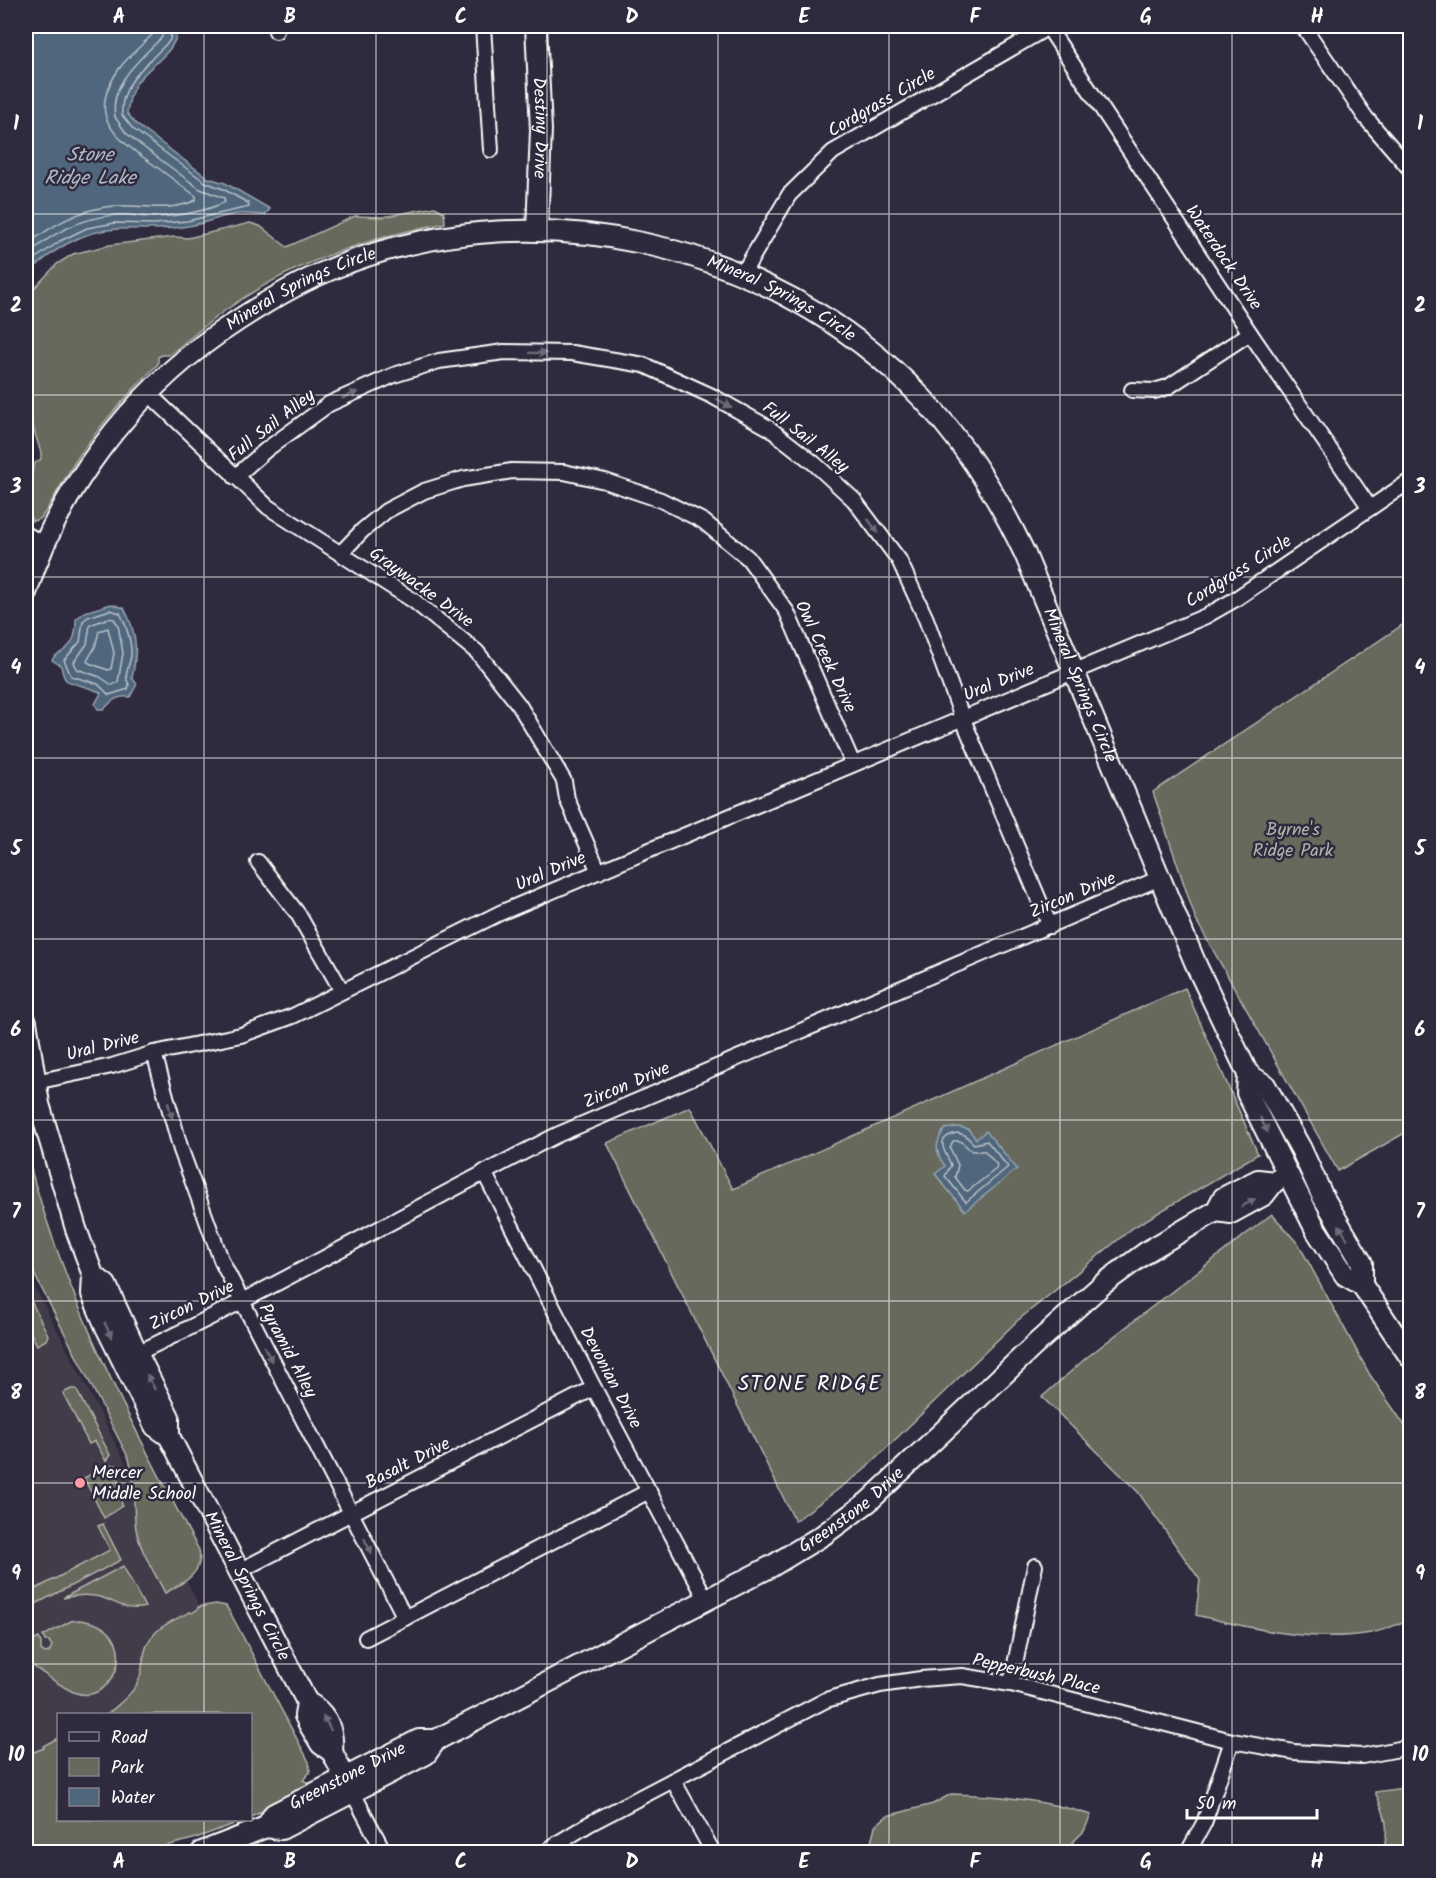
<svg xmlns="http://www.w3.org/2000/svg" width="1436" height="1878" font-family="Kalam,sans-serif">
<rect width="100%" height="100%" fill="#2f2a3d"/>
<filter id="ink" filterUnits="userSpaceOnUse"><feTurbulence type="fractalNoise" baseFrequency=".0167" numOctaves="2"/><feDisplacementMap in="SourceGraphic" scale="12" xChannelSelector="R" yChannelSelector="G"/><feConvolveMatrix kernelMatrix="1 2 1 2 8 2 1 2 1" color-interpolation-filters="sRGB"/></filter>
<g filter="url(#ink)">
<polygon fill="#433b48" points="26,1270 276,1754 250,1714 58,1714 58,1820 26,1852"/>
<g fill="#66695b" stroke="#b2b4ad" stroke-width="1.5">
<path d="M435 207 444 212 445 223C367 238 288 264 223 312 204 326 187 341 169 355H162L158 357V364C128 394 100 424 77 459 66 476 56 494 46 511L40 519 32 521 30 515 26 516V486H29L34 464 41 459V453L26 404V297L57 264 73 254 110 245 174 237 188 238 250 223 260 226 287 247 355 216 383 217Z"/>
<polygon points="1410,620 1410,1130 1338,1171 1196,920 1153,792"/>
<polygon points="1185,988 1258,1154 1134,1227 1017,1321 863,1471 795,1521 607,1143 690,1107 733,1189"/>
<path d="M26 1151C62 1290 130 1424 199 1550 204 1574 183 1583 165 1593 155 1573 140 1551 136 1529 132 1505 137 1483 129 1459L26 1258Z"/>
<path d="M1272 1214 1299 1245 1370 1375 1410 1433V1619C1398 1624 1384 1631 1371 1633 1311 1643 1254 1629 1196 1615L1200 1580 1138 1492 1042 1397 1086 1358Z"/>
<polygon points="26,1291 48,1335 46,1340 37,1345 26,1323"/>
<polygon points="71,1389 76,1389 110,1455 106,1461 95,1441 89,1444 63,1393"/>
<polygon points="108,1465 116,1465 122,1506 104,1518 84,1478"/>
<polygon points="103,1524 121,1560 26,1609 26,1594 110,1550 98,1526"/>
<path d="M123 1566 145 1607C127 1612 117 1602 100 1597 88 1594 75 1595 63 1598Z"/>
<path d="M216 1604 226 1606 231 1614 309 1762 310 1772 303 1780 308 1783V1789L251 1817 250 1714H108C117 1705 130 1697 137 1684 143 1673 142 1662 145 1651 150 1629 172 1621 190 1612L192 1613 198 1609V1607Z"/>
<path d="M79 1620C145 1627 117 1706 76 1693 62 1688 39 1670 26 1661V1644L39 1638 41 1643V1650L45 1653 49 1652 52 1646 49 1641H45L43 1636 71 1621Z"/>
<polygon points="58,1738 58,1820 245,1820 193,1839 142,1852 26,1852 26,1755 44,1748 43,1746"/>
<path d="M1410 1787V1852H1383C1390 1826 1386 1816 1375 1792Z"/>
<path d="M951 1794C999 1795 1045 1800 1091 1815L1084 1831 1063 1852H873L870 1846 875 1826 887 1816 933 1804Z"/>
</g>
<g fill="#50667b" stroke="#96a3b0" stroke-width="1.5">
<path d="M26 26H173L177 33C173 54 151 64 138 81 131 90 129 101 127 113L136 124 208 178 225 183 270 209 265 215C256 215 246 213 237 214 220 216 204 224 188 226 164 231 142 228 118 229 82 230 50 251 26 276Z"/>
<path d="M111 604 124 608C137 632 138 651 132 678L137 684 130 697C117 695 112 701 104 709H98L95 704 101 693C92 687 70 684 66 680 63 677 62 670 61 666L52 660C55 654 58 655 63 651 75 643 76 632 76 619L85 612Z"/>
<path d="M958 1127 968 1129 976 1139 986 1131 1017 1169 965 1211 935 1174 945 1166C935 1152 934 1143 945 1129Z"/>
</g>
<g fill="none" stroke-linecap="round" stroke-linejoin="round">
<g stroke="#b9c2ca" stroke-width="1.5">
<path d="M26 245C53 225 79 209 114 206 141 204 171 213 196 200V196C179 184 164 172 147 160 110 134 88 113 119 69 128 56 141 46 152 35V26"/>
<path d="M26 257C49 234 83 217 116 215 128 214 141 217 153 217 176 216 205 212 225 202L224 198 200 189 138 143 126 133 115 117C109 83 141 59 162 37L161 26"/>
<path d="M26 268 36 258 60 241 87 228 115 223 154 224 187 221 249 207 248 203 223 189 205 182 133 129 122 115C119 83 150 62 170 40L171 34 168 26"/>
<path d="M110 610 120 613C126 624 132 643 131 656 129 667 123 675 129 685L128 689 109 695 98 684 71 676 64 660 80 642 83 621 88 617Z"/>
<polygon points="109,618 114,619 118,625 123,653 118,682 112,685 100,677 77,669 74,662 87,644 90,625"/>
<polygon points="108,628 114,653 111,669 108,670 89,663 87,661 95,647 99,631"/>
<path d="M957 1133 965 1135 974 1144 987 1141 1008 1167 966 1202 945 1176 951 1165C945 1151 933 1138 957 1133Z"/>
<polygon points="953,1141 960,1141 972,1151 985,1151 997,1165 996,1169 968,1191 965,1190 955,1177 958,1165 950,1148"/>
</g>
<g stroke="#fff" stroke-width="18">
<g id="street">
<polyline points="276,26 276,31"/>
<polyline points="483,26 491,150"/>
<polyline points="1303,26 1366,118 1410,169"/>
<polyline points="1048,27 1250,333 1370,508"/>
<polyline points="743,273 789,195 833,152 1050,26"/>
<polyline points="1132,390 1154,391 1168,387 1250,333"/>
<polyline points="148,393 268,507 414,601 477,652 519,705 564,781 567,799 599,872"/>
<polyline points="235,477 267,449 329,404 394,375 439,361 504,352 572,353 644,365 712,396 769,428 815,464 854,500 899,560 926,619 962,717 1050,926"/>
<polyline points="26,534 43,544"/>
<polyline points="341,553 363,530 386,511 424,491 463,479 512,471 564,472 605,481 661,500 703,521 748,558 787,612 853,764"/>
<polyline points="258,862 298,914 342,991"/>
<polyline points="154,1053 181,1150 222,1262 405,1618"/>
<polyline points="35,1082 112,1066 154,1053 241,1035 293,1016 500,913 1206,616 1234,600 1410,481"/>
<polyline points="484,1172 594,1388 706,1599"/>
<path d="M129 1357C274 1289 413 1208 557 1135L1160 878"/>
<polyline points="239,1571 594,1388"/>
<polyline points="366,1638 649,1491"/>
<polyline points="1011,1684 1035,1566"/>
<polyline points="673,1780 713,1852"/>
<polyline points="353,1793 384,1852"/>
<polyline points="546,1852 555,1845 589,1824 826,1700 880,1685 921,1679 962,1676 1011,1684 1232,1741 1294,1752 1362,1756 1410,1747"/>
<polyline points="1188,1852 1204,1823 1232,1741"/>
</g>
</g>
<g stroke="#fff" stroke-width="24">
<g id="secondary">
<path id="s1" d="M536 26 541 130 537 230"/>
<path id="s2" d="M26 593C58 490 131 395 219 333 251 311 284 290 320 274 522 184 771 239 922 398 966 444 998 497 1025 554L1197 967 1248 1074 1247 1093 1316 1230 1345 1275 1362 1285 1410 1357"/>
<path id="s3" d="M26 1022 39 1104 76 1229 93 1275 92 1294 106 1327 155 1426 169 1436 307 1702C327 1713 334 1729 332 1752"/>
<polyline points="1248,1074 1265,1085 1301,1149 1322,1195 1362,1263 1362,1285"/>
<polyline points="1216,1211 1231,1213 1264,1195 1274,1182 1282,1177"/>
<polyline points="93,1275 106,1285 137,1353 169,1417 169,1436"/>
<polyline points="307,1702 305,1716 309,1724 321,1744 332,1752 351,1790"/>
<path id="s4" d="M266 1827 274 1814 419 1740H436"/>
<path id="s5" d="M202 1852 266 1827 281 1829 426 1754 436 1740 772 1566 823 1535 868 1502 1039 1341 1103 1284 1148 1251 1216 1211 1223 1198 1258 1180 1274 1182"/>
</g>
</g>
<use href="#street" stroke="#2f2a3d" stroke-width="14"/>
<use href="#secondary" stroke="#2f2a3d" stroke-width="20"/>
</g>
<defs><path id="oneway-solid" d="M-6-.8H1V-3.2L6.5 0L1 3.2V.8H-6Z" transform="scale(1.5)"/></defs>
<g fill="#6d6a77">
<use href="#oneway-solid" transform="translate(538 353) rotate(1)"/>
<use href="#oneway-solid" transform="translate(350 395) rotate(-24)"/>
<use href="#oneway-solid" transform="translate(724 403) rotate(30)"/>
<use href="#oneway-solid" transform="translate(873 526) rotate(53)"/>
<use href="#oneway-solid" transform="translate(170 1110) rotate(75)"/>
<use href="#oneway-solid" transform="translate(1264 1125) rotate(63)"/>
<use href="#oneway-solid" transform="translate(1248 1203) rotate(-30)"/>
<use href="#oneway-solid" transform="translate(1343 1232) rotate(-121)"/>
<use href="#oneway-solid" transform="translate(108 1330) rotate(65)"/>
<use href="#oneway-solid" transform="translate(268 1354) rotate(63)"/>
<use href="#oneway-solid" transform="translate(151 1382) rotate(-117)"/>
<use href="#oneway-solid" transform="translate(368 1546) rotate(63)"/>
<use href="#oneway-solid" transform="translate(327 1723) rotate(-118)"/>
</g>
</g>
<path fill="none" stroke="#fff" stroke-width="1.5" stroke-opacity="0.55" d="M204 26V1714M376 26V1852M547 26V1852M718 26V1852M889 26V1852M1060 26V1852M1232 26V1852M26 214H1410M26 395H1410M26 577H1410M26 758H1410M26 939H1410M26 1120H1410M26 1301H1410M26 1483H1410M26 1664H1410M204 1820V1852"/>
<circle fill="#ff9aa2" stroke="#2f2a3d" stroke-width="2" cx="80" cy="1483" r="6"/>
<g text-anchor="middle" dominant-baseline="central" stroke-width="5" stroke-linejoin="round" paint-order="stroke">
<g font-size="18" fill="#fff" stroke="#2f2a3d">
<text transform="translate(882 103) rotate(-30)">Cordgrass Circle</text>
<text stroke="none"><textPath href="#s1" startOffset="102">Destiny Drive</textPath></text>
<text transform="translate(1223 258) rotate(56)">Waterdock Drive</text>
<text stroke="none"><textPath href="#s2" startOffset="423">Mineral Springs Circle</textPath></text>
<text stroke="none"><textPath href="#s2" startOffset="926">Mineral Springs Circle</textPath></text>
<text transform="translate(272 426) rotate(-38)">Full Sail Alley</text>
<text transform="translate(805 438) rotate(38)">Full Sail Alley</text>
<text transform="translate(1239 572) rotate(-32)">Cordgrass Circle</text>
<text transform="translate(421 588) rotate(36)">Graywacke Drive</text>
<text transform="translate(825 657) rotate(65)">Owl Creek Drive</text>
<text transform="translate(999 683) rotate(-22)">Ural Drive</text>
<text stroke="none"><textPath href="#s2" startOffset="1430">Mineral Springs Circle</textPath></text>
<text transform="translate(551 872) rotate(-23)">Ural Drive</text>
<text transform="translate(1073 896) rotate(-23)">Zircon Drive</text>
<text transform="translate(103 1047) rotate(-14)">Ural Drive</text>
<text transform="translate(627 1086) rotate(-23)">Zircon Drive</text>
<text transform="translate(192 1306) rotate(-26)">Zircon Drive</text>
<text transform="translate(287 1351) rotate(62)">Pyramid Alley</text>
<text transform="translate(610 1378) rotate(62)">Devonian Drive</text>
<text transform="translate(408 1464) rotate(-27)">Basalt Drive</text>
<text stroke="none"><textPath href="#s5" startOffset="740">Greenstone Drive</textPath></text>
<text stroke="none"><textPath href="#s3" startOffset="614">Mineral Springs Circle</textPath></text>
<text transform="translate(1036 1675) rotate(13)">Pepperbush Place</text>
<text stroke="none"><textPath href="#s4" startOffset="98">Greenstone Drive</textPath></text>
</g>
<g font-size="18" fill="#b2b4ad" stroke="#2f2a3d">
<text x="1293" y="830">Byrne's<tspan x="1293" dy="21">Ridge Park</tspan></text>
</g>
<g font-size="18" fill="#fff" stroke="#2f2a3d" text-anchor="start">
<text x="92" y="1473">Mercer<tspan x="92" dy="21">Middle School</tspan></text>
</g>
<g font-size="20" font-style="italic" fill="#b0bac4" stroke="#2f2a3d">
<text x="90" y="156">Stone<tspan x="90" dy="23">Ridge Lake</tspan></text>
</g>
<g font-size="21" letter-spacing="1.5" fill="#fff" stroke="#2f2a3d">
<text x="810" y="1384">STONE RIDGE</text>
</g>
</g>
<rect width="1436" height="1878" fill="none" stroke="#2f2a3d" stroke-width="66"/>
<rect x="57" y="1713" width="195" height="108" fill="#2f2a3d" stroke="#827f8b" stroke-width="1.5"/>
<rect x="69" y="1732" width="30" height="9" fill="#2f2a3d" stroke="#827f8b" stroke-width="1.5"/>
<text x="111" y="1743" font-size="18" fill="#ffffff">Road</text>
<rect x="69" y="1758" width="30" height="18" fill="#66695b" stroke="#827f8b" stroke-width="1.5"/>
<text x="111" y="1773" font-size="18" fill="#ffffff">Park</text>
<rect x="69" y="1788" width="30" height="18" fill="#50667b" stroke="#827f8b" stroke-width="1.5"/>
<text x="111" y="1803" font-size="18" fill="#ffffff">Water</text>
<path d="M1187 1809v9h130v-9" fill="none" stroke="#ffffff" stroke-width="3"/>
<text x="1196" y="1809" font-size="18" fill="#ffffff" stroke="#2f2a3d" stroke-width="4.5" paint-order="stroke">50 m</text>
<rect x="33" y="33" width="1370" height="1812" fill="none" stroke="#fff" stroke-width="2"/>
<g font-size="20" text-anchor="middle" font-weight="bold" fill="#fff">
<text x="119" y="23">A</text>
<text x="290" y="23">B</text>
<text x="461" y="23">C</text>
<text x="632" y="23">D</text>
<text x="804" y="23">E</text>
<text x="975" y="23">F</text>
<text x="1146" y="23">G</text>
<text x="1317" y="23">H</text>
<text x="16" y="130">1</text>
<text x="1420" y="130">1</text>
<text x="16" y="312">2</text>
<text x="1420" y="312">2</text>
<text x="16" y="493">3</text>
<text x="1420" y="493">3</text>
<text x="16" y="674">4</text>
<text x="1420" y="674">4</text>
<text x="16" y="855">5</text>
<text x="1420" y="855">5</text>
<text x="16" y="1036">6</text>
<text x="1420" y="1036">6</text>
<text x="16" y="1218">7</text>
<text x="1420" y="1218">7</text>
<text x="16" y="1399">8</text>
<text x="1420" y="1399">8</text>
<text x="16" y="1580">9</text>
<text x="1420" y="1580">9</text>
<text x="16" y="1761">10</text>
<text x="1420" y="1761">10</text>
<text x="119" y="1868">A</text>
<text x="290" y="1868">B</text>
<text x="461" y="1868">C</text>
<text x="632" y="1868">D</text>
<text x="804" y="1868">E</text>
<text x="975" y="1868">F</text>
<text x="1146" y="1868">G</text>
<text x="1317" y="1868">H</text>
</g>
</svg>
